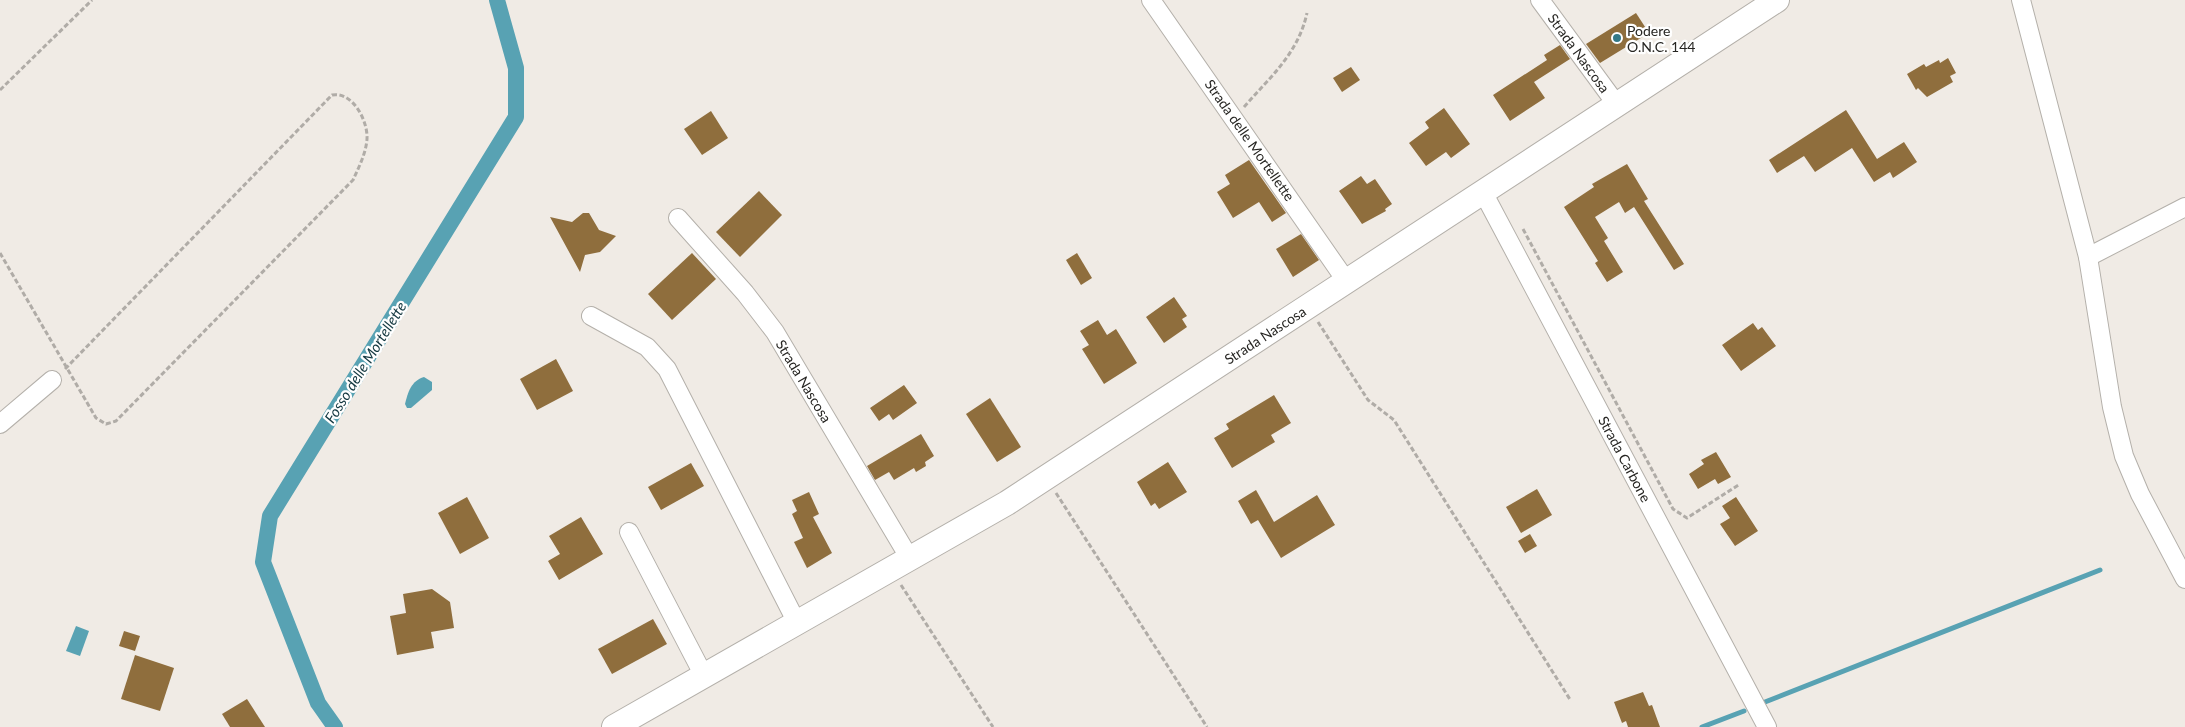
<svg xmlns="http://www.w3.org/2000/svg" width="2185" height="727" font-family="Lato,sans-serif">
<rect width="100%" height="100%" fill="#f0ebe5"/>
<g fill="#58a2b3">
<path d="M424 377 432 382V390L411 408H407L405 404C408 392 411 381 424 377Z"/>
<polygon points="76,626 89,631 80,656 66,651"/>
</g>
<g fill="none" stroke-linecap="round" stroke-linejoin="round">
<g stroke="#58a2b3" stroke-width="5">
<polyline points="1765,702 2100,570"/>
<polyline points="1702,727 1744,711"/>
</g>
<polyline stroke="#58a2b3" stroke-width="16" points="335,727 318,703 263,562 270,516 516,117 516,68 497,0"/>
</g>
<g fill="#8f6e3d">
<polygon points="1636,13 1649,33 1600,63 1586,44"/>
<polygon points="1560,45 1570,59 1534,82 1545,98 1510,121 1493,95 1547,60 1544,55"/>
<polygon points="1948,58 1956,73 1950,76 1953,82 1927,97 1918,88 1916,90 1907,74 1924,64 1926,67 1939,60 1940,63"/>
<polygon points="1351,67 1360,80 1342,92 1333,78"/>
<polygon points="1444,108 1470,144 1451,158 1446,152 1426,166 1409,143 1429,128 1425,122"/>
<polygon points="1846,110 1877,159 1904,142 1917,162 1893,178 1890,172 1874,182 1852,148 1815,172 1804,156 1777,173 1769,160"/>
<polygon points="711,111 728,138 702,155 684,129"/>
<polygon points="1249,160 1286,213 1272,222 1259,202 1233,218 1217,192 1230,184 1225,175"/>
<polygon points="1627,164 1648,199 1644,201 1684,264 1674,270 1634,207 1625,213 1619,202 1595,217 1608,238 1604,241 1623,272 1607,282 1595,263 1598,261 1564,207 1594,187 1592,184"/>
<polygon points="1361,176 1367,184 1375,179 1392,204 1385,209 1386,211 1362,224 1339,191"/>
<polygon points="759,191 782,215 740,257 716,232"/>
<polygon points="583,213 589,213 599,230 616,236 600,252 585,255 580,272 550,217 572,222"/>
<polygon points="1301,234 1319,260 1293,277 1276,249"/>
<polygon points="692,253 716,279 672,320 648,294"/>
<polygon points="1077,253 1092,278 1081,285 1066,260"/>
<polygon points="1174,297 1187,316 1182,319 1187,327 1164,343 1146,317"/>
<polygon points="1098,320 1107,335 1116,329 1137,363 1104,384 1082,349 1089,345 1080,331"/>
<polygon points="1753,323 1758,330 1762,327 1776,346 1741,371 1722,345"/>
<polygon points="556,359 573,391 537,410 520,379"/>
<polygon points="904,385 917,403 893,420 889,414 879,421 870,408"/>
<polygon points="1274,395 1291,423 1271,435 1275,442 1232,468 1214,438 1229,429 1226,424"/>
<polygon points="990,398 1021,447 997,462 966,414"/>
<polygon points="921,434 934,456 925,462 926,466 916,472 914,468 894,480 889,472 875,480 867,466"/>
<polygon points="1716,452 1731,477 1718,484 1715,479 1698,489 1689,474 1704,464 1701,460"/>
<polygon points="1168,462 1187,492 1159,509 1155,503 1151,506 1137,482"/>
<polygon points="691,463 704,486 661,510 648,487"/>
<polygon points="1537,489 1552,515 1521,533 1506,507"/>
<polygon points="1256,490 1274,522 1317,495 1335,525 1281,558 1258,520 1251,524 1238,501"/>
<polygon points="809,492 819,514 813,517 832,553 807,568 794,542 803,538 792,514 797,511 792,500"/>
<polygon points="467,497 489,538 460,554 438,513"/>
<polygon points="1736,497 1758,531 1735,546 1720,524 1730,518 1722,506"/>
<polygon points="581,517 603,554 559,580 548,561 560,554 549,536"/>
<polygon points="1530,534 1537,546 1525,553 1518,541"/>
<polygon points="432,589 450,602 454,628 431,632 434,648 397,655 390,616 406,613 403,594"/>
<polygon points="653,619 667,644 612,674 598,649"/>
<polygon points="124,631 140,636 135,651 119,646"/>
<polygon points="135,655 174,668 160,711 121,699"/>
<polygon points="1643,692 1649,706 1652,705 1660,727 1628,727 1626,721 1622,723 1614,702"/>
<polygon points="247,699 265,727 230,727 222,714"/>
</g>
<g fill="none" stroke-linecap="round" stroke-linejoin="round">
<g stroke="#b4b0aa" stroke-width="20">
<g id="street">
<polyline points="1151,0 1347,282"/>
<polyline points="1540,0 1617,105"/>
<polyline points="2021,0 2088,257 2112,407 2124,456 2140,494 2185,579"/>
<polyline points="1483,192 1767,727"/>
<polyline points="678,218 745,293 775,332 910,559"/>
<polyline points="2088,257 2185,207"/>
<polyline points="591,316 647,347 667,369 797,623"/>
<polyline points="0,424 52,380"/>
<polyline points="629,532 704,676"/>
</g>
</g>
<g stroke="#b4b0aa" stroke-width="26">
<polyline id="secondary" points="614,727 1007,503 1777,0"/>
</g>
<g stroke="#b0aca7" stroke-width="3" stroke-dasharray="5 2.5" stroke-linecap="butt">
<polyline points="0,90 92,0"/>
<path d="M1244 107C1270 77 1298 54 1307 13"/>
<polyline points="1523,229 1673,509 1687,518 1740,484"/>
<path d="M0 253 96 418 106 424 116 421 353 180C359 167 366 153 367 139 368 120 352 91 332 95L67 367 64 370"/>
<polyline points="1318,322 1368,400 1394,420 1571,701"/>
<polyline points="1056,493 1207,727"/>
<polyline points="901,585 993,727"/>
</g>
<use href="#street" stroke="#fff" stroke-width="18"/>
<use href="#secondary" stroke="#fff" stroke-width="24"/>
</g>
<circle fill="#347987" stroke="#fff" stroke-width="2" cx="1617" cy="38" r="5"/>
<g text-anchor="middle" dominant-baseline="central" stroke-width="4.5" stroke-linejoin="round" paint-order="stroke">
<g font-size="14" fill="#262522" stroke="#fff" text-anchor="start">
<text x="1627" y="30">Podere<tspan x="1627" dy="16">O.N.C. 144</tspan></text>
</g>
<g font-size="14" fill="#262522" stroke="#fff">
<text transform="translate(1579 53) rotate(54)">Strada Nascosa</text>
<text transform="translate(1250 140) rotate(55)">Strada delle Mortellette</text>
<text transform="translate(1265 335) rotate(-33)">Strada Nascosa</text>
<text transform="translate(804 381) rotate(59)">Strada Nascosa</text>
<text transform="translate(1625 459) rotate(62)">Strada Carbone</text>
</g>
<g font-size="15" font-style="italic" fill="#143840" stroke="#fff">
<text transform="translate(365 362) rotate(-58)">Fosso delle Mortellette</text>
</g>
</g>
</svg>
